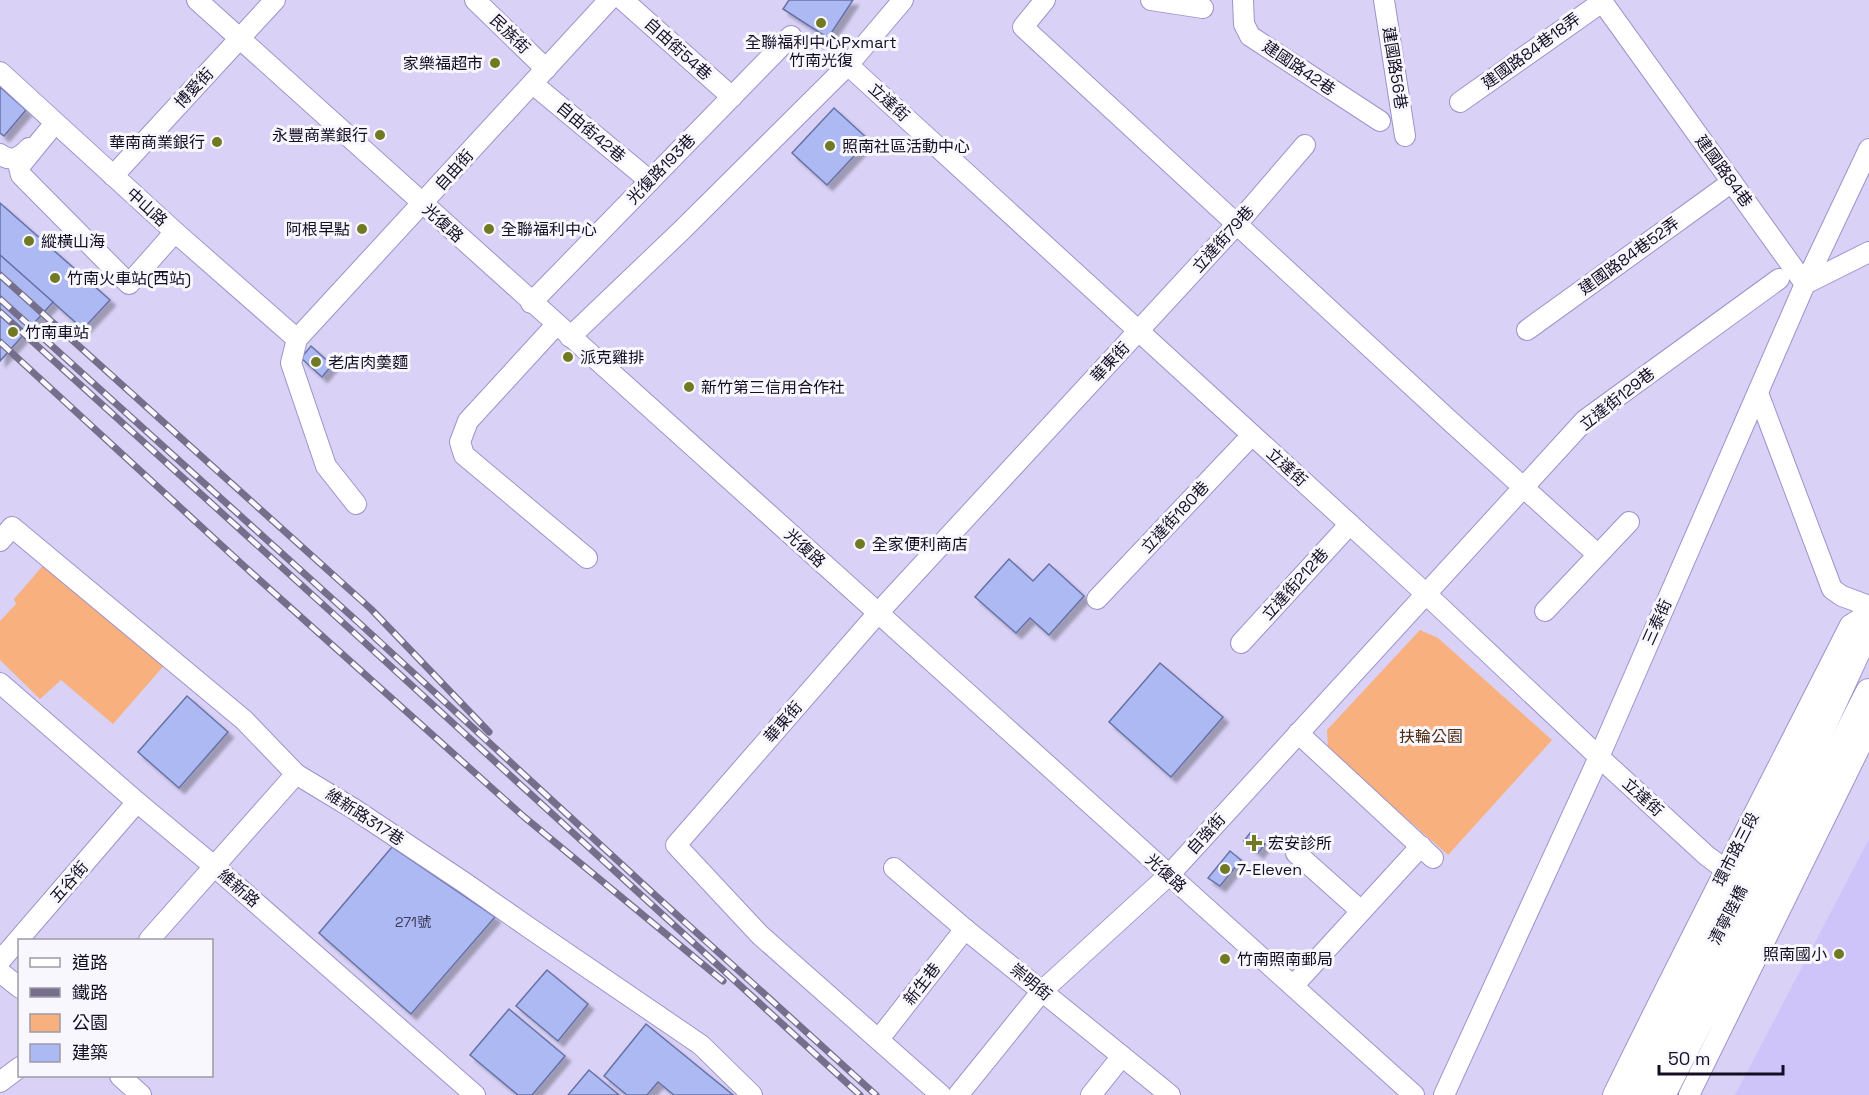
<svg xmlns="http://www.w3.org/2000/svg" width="1869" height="1095" font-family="'Space Grotesk','Noto Sans TC',sans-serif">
<defs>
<filter id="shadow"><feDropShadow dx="5.5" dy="5.5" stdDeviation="1.5" flood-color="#0004"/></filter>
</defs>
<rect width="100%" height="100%" fill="#d9d2f6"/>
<polygon fill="#cfc4f9" points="1869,839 1869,1095 1735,1095"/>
<g fill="#f8b07f">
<polygon points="47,561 167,662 113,724 61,680 40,699 0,660 0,621 16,604 14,599"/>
<polygon points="1420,630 1438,638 1552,740 1448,855 1328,749 1327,730"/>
</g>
<g fill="#acb9f3" stroke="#6671a6" stroke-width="1.5" filter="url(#shadow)">
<polygon points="789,0 853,0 828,38 783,9"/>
<polygon points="0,87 26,110 4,136 0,133"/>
<polygon points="834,108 869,140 827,185 792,153"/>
<polygon points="0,203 110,300 83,329 0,255"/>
<polygon points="0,255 53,302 0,361"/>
<polygon points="311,346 332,365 322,377 301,358"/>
<polygon points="1009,559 1033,581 1049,564 1084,596 1049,635 1030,618 1016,633 975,597"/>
<polygon points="1160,663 1223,717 1171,777 1109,722"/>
<polygon points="187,696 228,732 179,788 138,752"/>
<polygon points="1250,833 1265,844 1258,853 1244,841"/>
<polygon points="392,847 495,917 411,1014 319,933"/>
<polygon points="1230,851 1241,860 1220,886 1208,878"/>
<polygon points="547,970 588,1004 558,1041 516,1006"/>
<polygon points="509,1009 565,1056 532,1095 518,1095 470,1055"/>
<polygon points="646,1024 733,1095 674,1095 658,1082 647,1095 627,1095 604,1076"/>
<polygon points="589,1070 619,1095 568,1095"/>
</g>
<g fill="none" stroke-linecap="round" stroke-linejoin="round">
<g stroke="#9f92cb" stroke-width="22">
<g id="minor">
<polyline points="197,0 1414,1095"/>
<polyline points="475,0 546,69"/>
<polyline points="623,0 732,97"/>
<polyline points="1045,0 1023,27 1449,420 1597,554"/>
<polyline points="1151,0 1203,8"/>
<polyline points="1243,0 1244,24 1250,36 1380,121"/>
<polyline points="1384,0 1405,136"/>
<polyline points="1601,0 1805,284 1869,252"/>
<polyline points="848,65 1425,593 1599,757 1707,856 1726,870"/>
<polyline points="0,72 175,232 297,339"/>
<polyline points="533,84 650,181"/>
<polyline points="1460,102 1602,2"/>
<polyline points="55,123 19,167 21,175 129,284 175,232"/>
<path d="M0 154C11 163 21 157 29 148"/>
<polyline points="113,176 275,0"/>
<polyline points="531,303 791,36"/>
<polyline points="556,325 468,421 460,442 464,455 587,558"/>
<polyline points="1527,330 1732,182"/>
<polyline points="570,337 681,231 848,65 903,0"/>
<polyline points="1758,393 1832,589 1842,596 1869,606"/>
<polyline points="356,504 326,466 291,363 297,339 609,0"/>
<polyline points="0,541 12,527 244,720 296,774 354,809 465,883 528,927 701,1045 752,1095"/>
<polyline points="1097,599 1252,435"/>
<polyline points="1545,611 1629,522"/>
<polyline points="1241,643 1350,524"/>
<polyline points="0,683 137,802 215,867 475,1095"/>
<polyline points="1298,733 1433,858"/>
<polyline points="1296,853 1361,911"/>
<polyline points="894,868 965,929 1170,1095"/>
<polyline points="149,940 296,774"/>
<polyline points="0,961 137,802"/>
<polyline points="0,972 20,988"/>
<polyline points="1293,986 1421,846"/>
<polyline points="879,1039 965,929"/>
<polyline points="120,1076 141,1095"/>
<polyline points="0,1082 20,1067"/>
<polyline points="941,1095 760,935 676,845 878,613 1237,224 1305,145"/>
<polyline points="958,1095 1042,991 1169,875 1585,420 1779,279"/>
<polyline points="1091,1095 1122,1056"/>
<polyline points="1444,1095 1599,757 1805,284 1869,149"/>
<path d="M1613 1095C1690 937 1771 781 1850 625L1869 613"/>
<polyline points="1689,1095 1869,729"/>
</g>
</g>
<g stroke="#9f92cb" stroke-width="28">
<g id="major">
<polyline points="1637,1095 1818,736 1869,626"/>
<polyline points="1662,1095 1869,692"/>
</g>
</g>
<use href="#minor" stroke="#fff" stroke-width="20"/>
<use href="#major" stroke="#fff" stroke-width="26"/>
<g stroke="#756f8b" stroke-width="7">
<g id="rail">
<polyline points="0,275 371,609 489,732"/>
<polyline points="0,299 358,622 655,895 876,1095"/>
<polyline points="0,312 351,630 860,1095"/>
<polyline points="0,342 244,566 523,816 723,981"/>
</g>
</g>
<use href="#rail" stroke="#f8f7fe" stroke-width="4.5" stroke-dasharray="14" stroke-linecap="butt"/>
</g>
<g fill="#717923" stroke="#f8f7fe" stroke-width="2">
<circle cx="821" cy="23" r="6"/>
<circle cx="495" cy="63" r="6"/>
<circle cx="380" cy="135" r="6"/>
<circle cx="217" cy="142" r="6"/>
<circle cx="830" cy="146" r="6"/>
<circle cx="362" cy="229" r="6"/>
<circle cx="489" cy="229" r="6"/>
<circle cx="29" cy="241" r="6"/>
<circle cx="55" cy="278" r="6"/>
<circle cx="13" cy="332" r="6"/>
<circle cx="568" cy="357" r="6"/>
<circle cx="316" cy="362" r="6"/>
<circle cx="689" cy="387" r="6"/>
<circle cx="860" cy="544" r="6"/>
<path d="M1251 834h6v6h6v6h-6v6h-6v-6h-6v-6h6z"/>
<circle cx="1225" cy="869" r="6"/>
<circle cx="1839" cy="954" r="6"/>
<circle cx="1225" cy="959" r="6"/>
</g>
<g text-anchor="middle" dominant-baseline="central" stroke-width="6" stroke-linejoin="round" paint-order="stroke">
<g font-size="14" fill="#3a3957">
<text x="413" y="922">271號</text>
</g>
<g font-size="16" fill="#140e23" stroke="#f8f7fe">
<text transform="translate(510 34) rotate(44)">民族街</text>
<text transform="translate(678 49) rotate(42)">自由街54巷</text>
<text transform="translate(1531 51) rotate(-36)">建國路84巷18弄</text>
<text transform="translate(1299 68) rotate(34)">建國路42巷</text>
<text transform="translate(1395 68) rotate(81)">建國路56巷</text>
<text transform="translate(194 88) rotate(-47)">博愛街</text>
<text transform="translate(889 102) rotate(42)">立達街</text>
<text transform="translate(591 132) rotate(40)">自由街42巷</text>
<text transform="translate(661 169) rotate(-46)">光復路193巷</text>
<text transform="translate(454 170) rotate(-48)">自由街</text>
<text transform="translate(1724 171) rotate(54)">建國路84巷</text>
<text transform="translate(147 207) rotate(42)">中山路</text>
<text transform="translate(443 223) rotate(42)">光復路</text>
<text transform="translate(1223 239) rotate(-48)">立達街79巷</text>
<text transform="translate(1629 256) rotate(-36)">建國路84巷52弄</text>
<text transform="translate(1110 362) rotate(-47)">華東街</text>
<text transform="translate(1617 399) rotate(-38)">立達街129巷</text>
<text transform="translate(1287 467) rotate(42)">立達街</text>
<text transform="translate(1175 517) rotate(-47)">立達街180巷</text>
<text transform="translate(805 548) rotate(42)">光復路</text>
<text transform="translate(1295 584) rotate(-48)">立達街212巷</text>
<text transform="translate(1657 622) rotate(-66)">三泰街</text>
<text transform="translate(783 722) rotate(-49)">華東街</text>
<text transform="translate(1643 797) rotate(42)">立達街</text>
<text transform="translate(365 817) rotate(33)">維新路317巷</text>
<text transform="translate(1206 834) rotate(-48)">自強街</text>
<text transform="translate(1736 849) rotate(-63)">環市路三段</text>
<text transform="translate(1166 873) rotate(42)">光復路</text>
<text transform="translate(69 882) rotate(-49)">五谷街</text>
<text transform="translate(239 888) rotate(41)">維新路</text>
<text transform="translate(1728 915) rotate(-63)">清寧陸橋</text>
<text transform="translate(1031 982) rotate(39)">崇明街</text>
<text transform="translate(922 984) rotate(-52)">新生巷</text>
</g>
<g font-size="16" fill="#140e23" stroke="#f8f7fe" text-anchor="start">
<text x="821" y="42" text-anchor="middle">全聯福利中心Pxmart<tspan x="821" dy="18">竹南光復</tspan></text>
<text x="483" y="63" text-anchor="end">家樂福超市</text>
<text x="368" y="135" text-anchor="end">永豐商業銀行</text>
<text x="205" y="142" text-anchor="end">華南商業銀行</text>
<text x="842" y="146">照南社區活動中心</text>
<text x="350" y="229" text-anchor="end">阿根早點</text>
<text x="501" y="229">全聯福利中心</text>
<text x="41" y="241">縱橫山海</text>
<text x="67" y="278">竹南火車站(西站)</text>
<text x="25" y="332">竹南車站</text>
<text x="580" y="357">派克雞排</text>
<text x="328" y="362">老店肉羮麵</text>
<text x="701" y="387">新竹第三信用合作社</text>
<text x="872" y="544">全家便利商店</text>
<text x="1268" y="843">宏安診所</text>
<text x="1237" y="869">7-Eleven</text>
<text x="1827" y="954" text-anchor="end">照南國小</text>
<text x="1237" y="959">竹南照南郵局</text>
</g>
<g font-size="16" fill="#4e2a0f" stroke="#f8f7fe">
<text x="1431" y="736">扶輪公園</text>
</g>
</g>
<rect x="18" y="939" width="195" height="138" fill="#f8f7fe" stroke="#9d9aa6" stroke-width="1.5"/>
<rect x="30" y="958" width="30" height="9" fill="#ffffff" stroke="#9d9aa6" stroke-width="1.5"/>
<text x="72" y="969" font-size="18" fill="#140e23">道路</text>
<rect x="30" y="988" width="30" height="9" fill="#756f8b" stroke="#9d9aa6" stroke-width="1.5"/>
<text x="72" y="999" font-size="18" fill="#140e23">鐵路</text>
<rect x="30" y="1014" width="30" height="18" fill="#f8b07f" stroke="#9d9aa6" stroke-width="1.5"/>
<text x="72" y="1029" font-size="18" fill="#140e23">公園</text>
<rect x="30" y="1044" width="30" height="18" fill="#acb9f3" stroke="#9d9aa6" stroke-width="1.5"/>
<text x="72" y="1059" font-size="18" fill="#140e23">建築</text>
<path d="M1659 1065v9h124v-9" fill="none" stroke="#140e23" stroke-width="3"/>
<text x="1668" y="1065" font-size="18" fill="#140e23" stroke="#f8f7fe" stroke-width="4.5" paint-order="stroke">50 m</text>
</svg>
